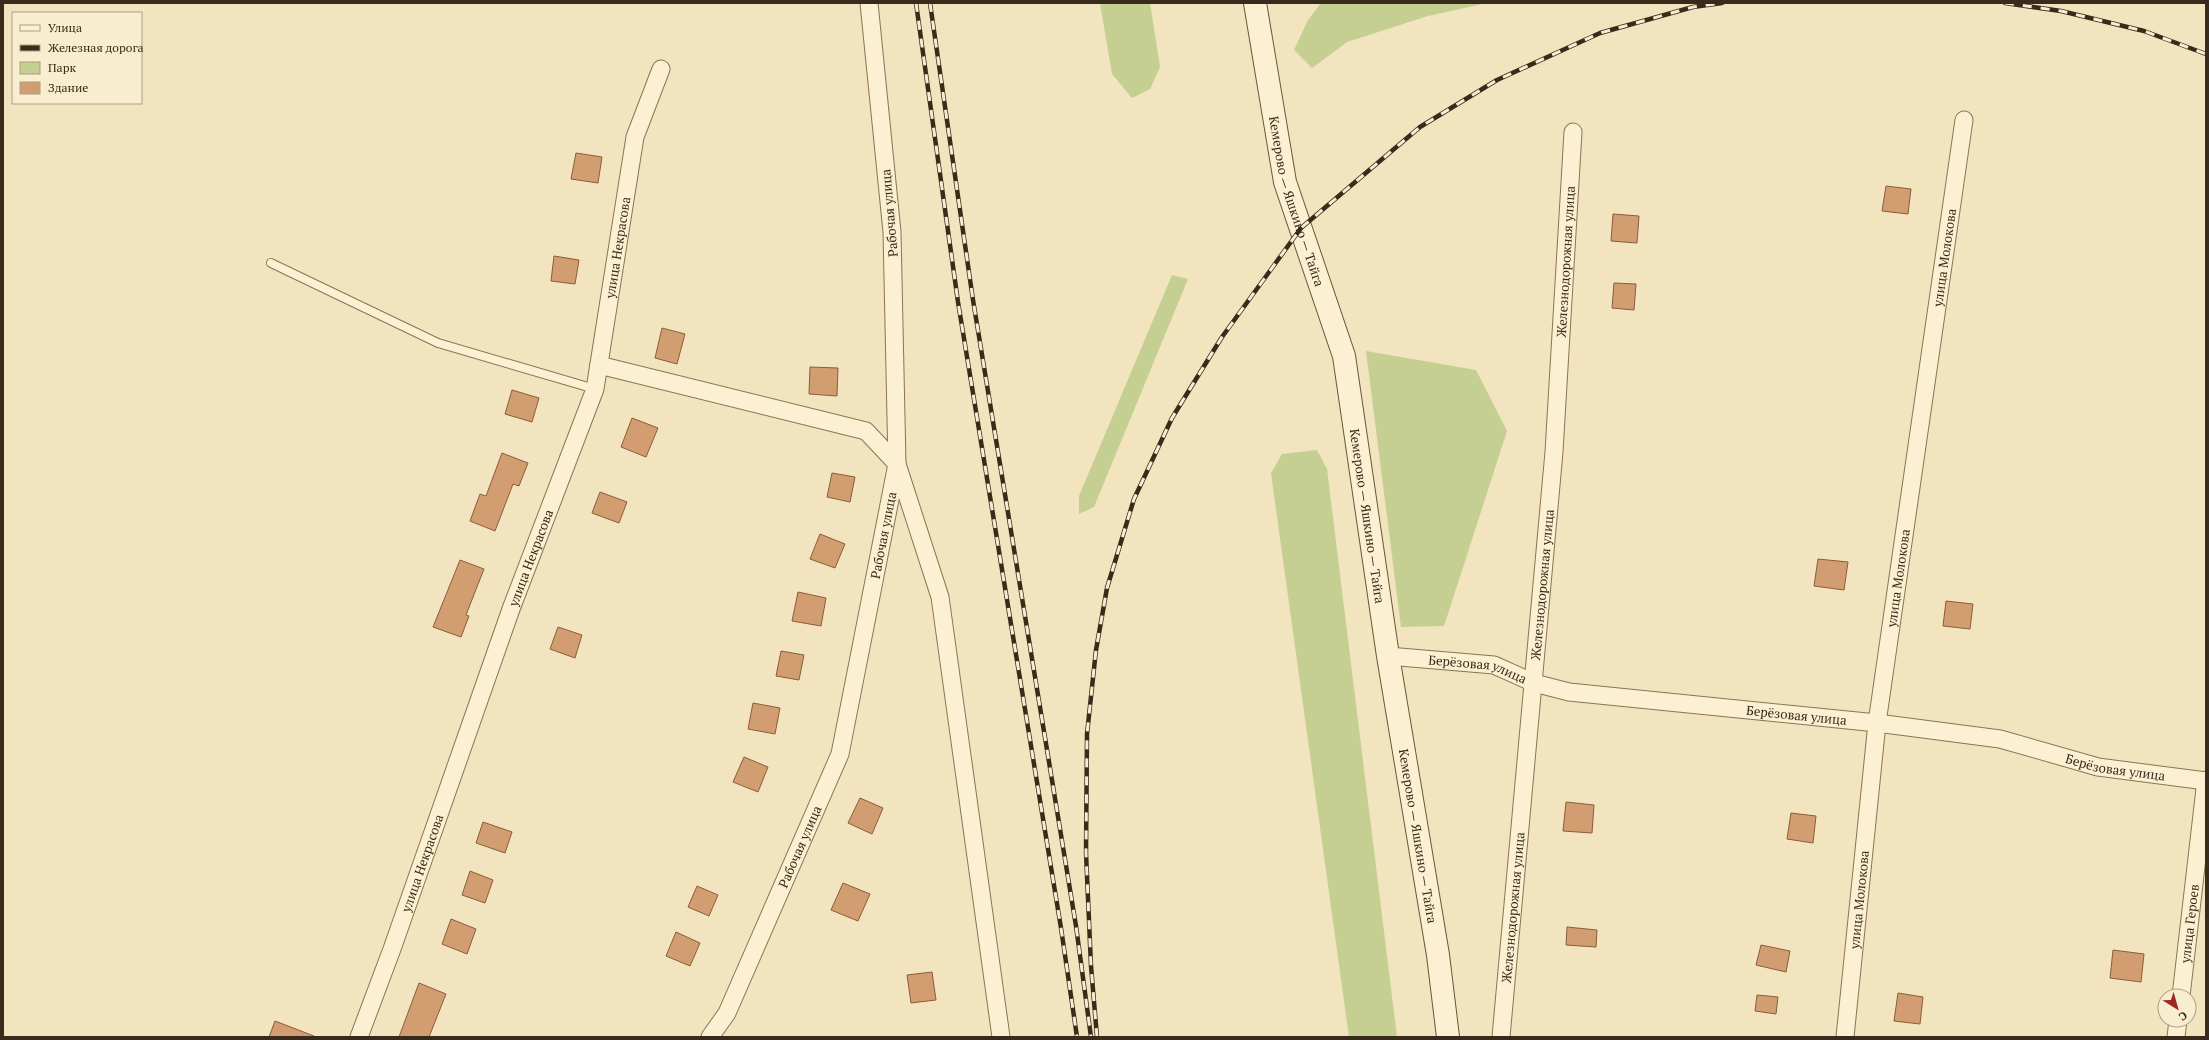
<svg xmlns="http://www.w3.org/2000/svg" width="2209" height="1040" font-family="'PT Serif',serif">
<rect width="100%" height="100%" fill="#f1e4be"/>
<g fill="#c5cf91">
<polygon points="1100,3 1150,3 1160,67 1150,89 1132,98 1112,74"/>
<polygon points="1321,3 1487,3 1428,16 1347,42 1312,68 1294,50 1308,20"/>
<polygon points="1172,275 1188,279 1094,507 1079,514 1079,496"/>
<polygon points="1366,351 1476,370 1507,431 1444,626 1401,627"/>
<polygon points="1317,450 1327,469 1397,1037 1349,1037 1271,473 1282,454"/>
</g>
<g fill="#d29d71" stroke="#8b5d3a">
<polygon points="576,153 602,157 598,183 571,179"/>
<polygon points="1886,186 1911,189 1908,214 1882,211"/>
<polygon points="1613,214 1639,216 1637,243 1611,241"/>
<polygon points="554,256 579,260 575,284 551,281"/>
<polygon points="1614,283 1636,284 1634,310 1612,308"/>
<polygon points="662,328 685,334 677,364 655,358"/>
<polygon points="810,367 838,368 837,396 809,394"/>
<polygon points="512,390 539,398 532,422 505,414"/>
<polygon points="632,418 658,428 646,457 621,447"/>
<polygon points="502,453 528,463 519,486 513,484 495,531 470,521 480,494 486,496"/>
<polygon points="832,473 855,477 850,502 827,497"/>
<polygon points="600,492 627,502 619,523 592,513"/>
<polygon points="820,534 845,544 835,568 810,559"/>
<polygon points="1818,559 1848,562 1844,590 1814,586"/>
<polygon points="460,560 484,569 466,615 469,616 461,637 433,627"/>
<polygon points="798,592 826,598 821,626 792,621"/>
<polygon points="1946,601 1973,604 1970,629 1943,626"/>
<polygon points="558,627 582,635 575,658 550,649"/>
<polygon points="781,651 804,655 799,680 776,676"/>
<polygon points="753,703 780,708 775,734 748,729"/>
<polygon points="744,757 768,767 758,792 733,782"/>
<polygon points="860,798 883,808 872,834 848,823"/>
<polygon points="1566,802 1594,805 1592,833 1563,831"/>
<polygon points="1791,813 1816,816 1813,843 1787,839"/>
<polygon points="483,822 512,832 505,853 476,843"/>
<polygon points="470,871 493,880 485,903 462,895"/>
<polygon points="843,883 870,894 858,921 831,910"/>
<polygon points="697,886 718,895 709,916 688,907"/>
<polygon points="451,919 476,929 467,954 442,944"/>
<polygon points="1567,927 1597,930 1596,947 1566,945"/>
<polygon points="676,932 700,943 690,966 666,956"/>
<polygon points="1761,945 1790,951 1786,972 1756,965"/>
<polygon points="2113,950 2144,954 2141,982 2110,978"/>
<polygon points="932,972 936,1000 911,1003 907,975"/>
<polygon points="419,983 446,994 429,1037 399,1037"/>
<polygon points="1898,993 1923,997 1920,1024 1894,1021"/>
<polygon points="1757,995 1778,997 1776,1014 1755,1011"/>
<polygon points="275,1021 314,1036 314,1037 269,1037"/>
</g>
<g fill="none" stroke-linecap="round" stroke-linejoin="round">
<g stroke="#8a7455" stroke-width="10">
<polyline id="lane" points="271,263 438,343 595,389"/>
</g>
<g stroke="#8a7455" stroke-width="19">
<g id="street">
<polyline points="599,365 866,431 897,464 940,597 1001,1037"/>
<path id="s1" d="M1388 656 1494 665 1534 683 1569 692 1877 723 2000 739 2098 767 2206 781"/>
<path id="s2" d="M2181 996 2206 780"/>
<path id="s3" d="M359 1037 392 949 511 609 595 389 635 137 661 69"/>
<path id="s4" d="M710 1037 727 1013 840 754 897 464 892 232 869 3"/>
<path id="s5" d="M1501 1037 1554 452 1573 132"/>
<path id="s6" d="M1845 1037 1877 723 1964 120"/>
<polyline points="2176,1037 2178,1020"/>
</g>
</g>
<g stroke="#6c5539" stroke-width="24">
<g id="secondary">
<path id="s7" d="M1255 3 1285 182 1344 356 1388 656 1438 955 1448 1037"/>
</g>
</g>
<use href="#lane" stroke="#fbf0d2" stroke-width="8"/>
<use href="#street" stroke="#fbf0d2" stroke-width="17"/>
<use href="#secondary" stroke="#fbf0d2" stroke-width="22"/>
<g stroke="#382b1b" stroke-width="4.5">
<g id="rail">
<polyline points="916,3 958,302 1061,928 1077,1037"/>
<polyline points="930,3 973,300 1076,926 1091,1037"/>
<polyline points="2005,3 2061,11 2144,31 2206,54"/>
<polyline points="1097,1037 1091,966 1086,853 1087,734 1096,650 1107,588 1134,499 1172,418 1222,337 1301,228 1420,127 1497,80 1600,33 1693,7 1722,3"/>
</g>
</g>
<use href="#rail" stroke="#f8edce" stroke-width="3" stroke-dasharray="9" stroke-linecap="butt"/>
</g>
<g text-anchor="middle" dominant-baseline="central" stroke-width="3.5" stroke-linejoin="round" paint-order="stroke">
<g font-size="13" fill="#382b1b" stroke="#f8edce">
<text stroke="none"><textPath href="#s7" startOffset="203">Кемерово — Яшкино — Тайга</textPath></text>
<text transform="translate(889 213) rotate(-95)">Рабочая улица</text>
<text stroke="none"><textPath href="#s3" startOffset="833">улица Некрасова</textPath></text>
<text stroke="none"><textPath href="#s6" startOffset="786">улица Молокова</textPath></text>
<text stroke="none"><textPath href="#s5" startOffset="778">Железнодорожная улица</textPath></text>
<text stroke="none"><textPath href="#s7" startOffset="527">Кемерово — Яшкино — Тайга</textPath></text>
<text stroke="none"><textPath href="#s4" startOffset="535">Рабочая улица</textPath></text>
<text stroke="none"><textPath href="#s3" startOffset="509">улица Некрасова</textPath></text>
<text stroke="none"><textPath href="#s6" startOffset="462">улица Молокова</textPath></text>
<text stroke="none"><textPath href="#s5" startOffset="454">Железнодорожная улица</textPath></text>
<text stroke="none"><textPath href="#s1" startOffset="91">Берёзовая улица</textPath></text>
<text stroke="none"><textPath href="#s1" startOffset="415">Берёзовая улица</textPath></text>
<text stroke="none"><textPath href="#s1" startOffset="739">Берёзовая улица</textPath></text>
<text stroke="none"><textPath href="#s7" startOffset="851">Кемерово — Яшкино — Тайга</textPath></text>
<text stroke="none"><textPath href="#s4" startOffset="211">Рабочая улица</textPath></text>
<text stroke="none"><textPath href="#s3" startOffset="185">улица Некрасова</textPath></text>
<text stroke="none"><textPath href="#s6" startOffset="138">улица Молокова</textPath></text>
<text stroke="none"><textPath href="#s5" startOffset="130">Железнодорожная улица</textPath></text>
<text stroke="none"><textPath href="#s2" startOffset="73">улица Героев</textPath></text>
</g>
</g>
<rect width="2209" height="1040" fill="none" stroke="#382b1b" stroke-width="8"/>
<rect x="12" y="12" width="130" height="92" fill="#f8edce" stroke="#ab9f86"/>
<rect x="20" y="25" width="20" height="6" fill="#fbf0d2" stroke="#ab9f86"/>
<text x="48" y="32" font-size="12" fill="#382b1b">Улица</text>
<rect x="20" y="45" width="20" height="6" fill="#382b1b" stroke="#ab9f86"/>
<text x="48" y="52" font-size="12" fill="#382b1b">Железная дорога</text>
<rect x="20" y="62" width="20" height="12" fill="#c5cf91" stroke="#ab9f86"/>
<text x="48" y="72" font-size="12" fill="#382b1b">Парк</text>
<rect x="20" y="82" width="20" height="12" fill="#d29d71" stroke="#ab9f86"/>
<text x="48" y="92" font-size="12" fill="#382b1b">Здание</text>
<g transform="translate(2177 1008) rotate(143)"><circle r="19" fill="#f8edce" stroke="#ab9f86"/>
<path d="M0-3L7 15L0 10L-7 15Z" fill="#9d2621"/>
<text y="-6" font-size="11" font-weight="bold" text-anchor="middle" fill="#382b1b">С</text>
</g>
</svg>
